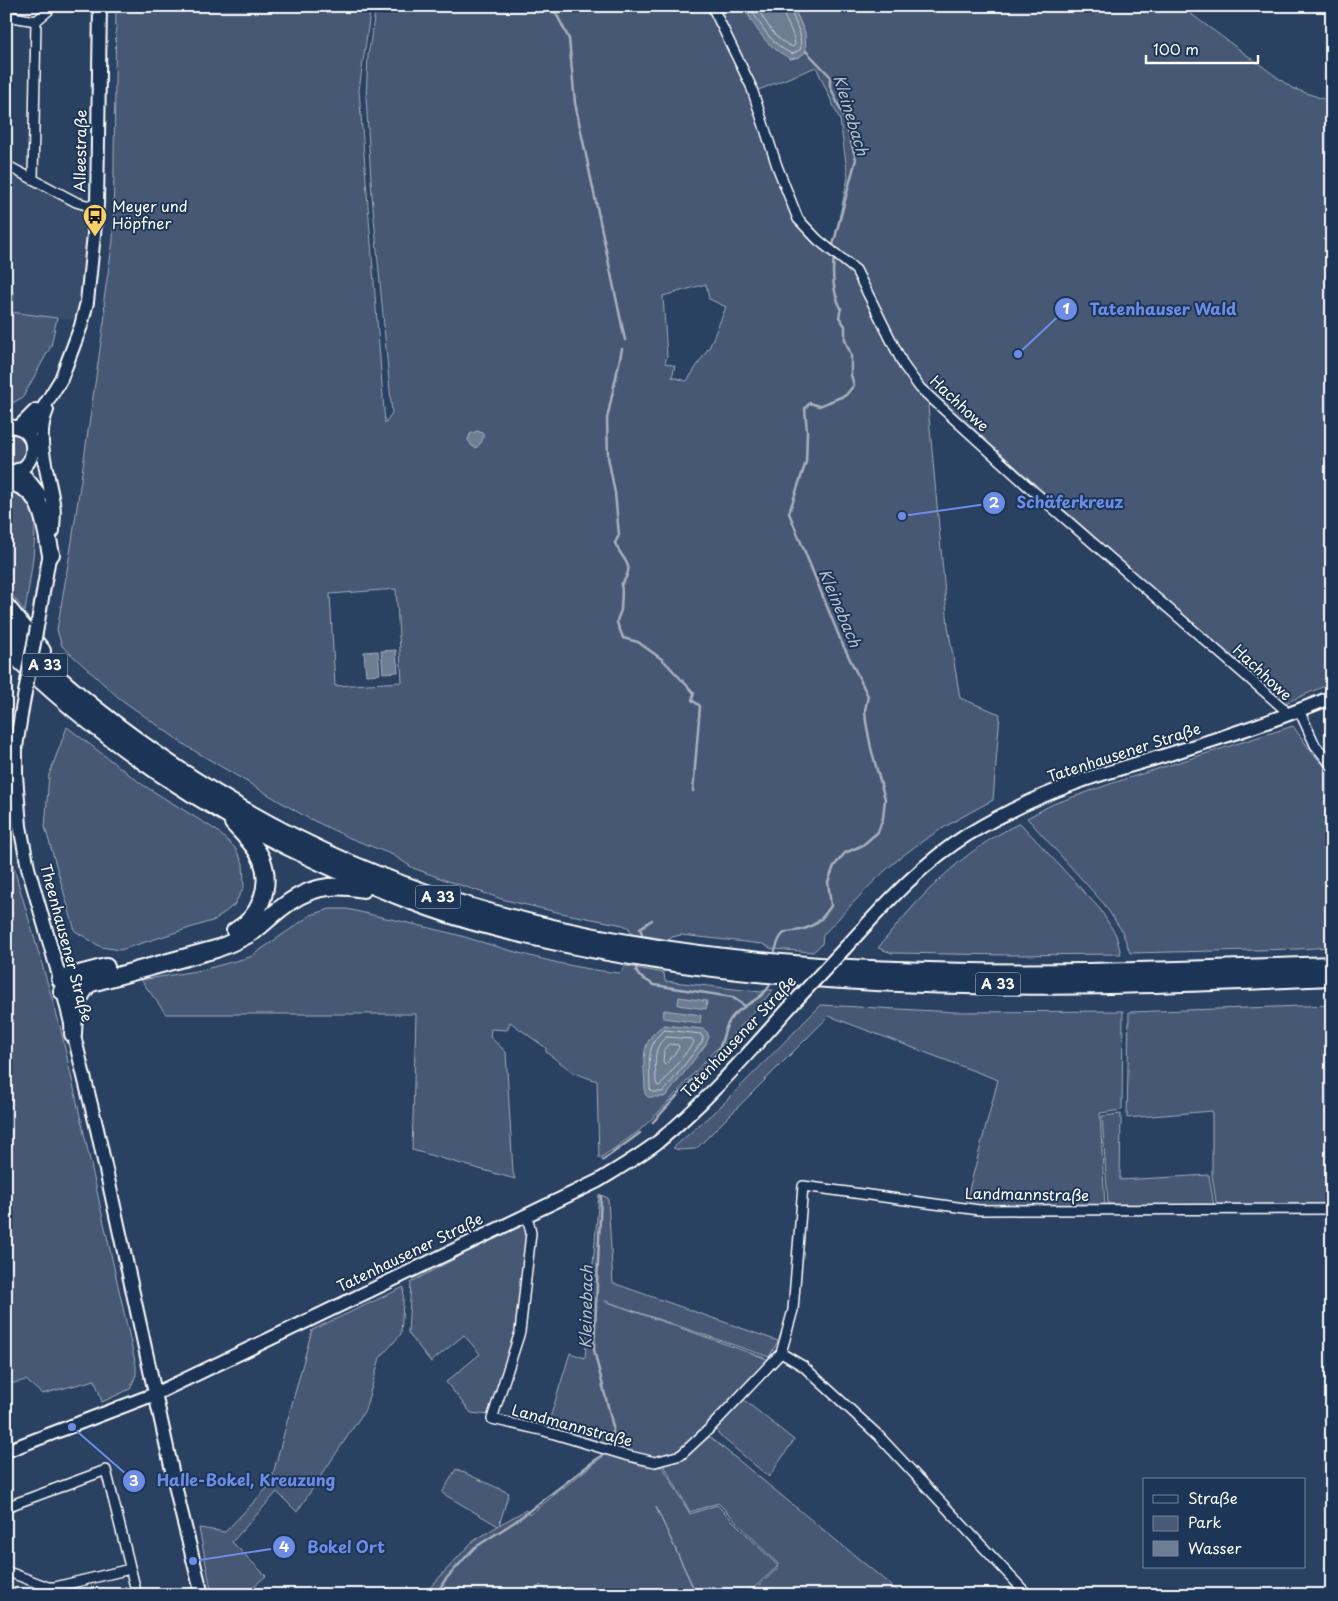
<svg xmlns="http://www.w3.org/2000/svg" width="1338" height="1601" font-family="'Playpen Sans',sans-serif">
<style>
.built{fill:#394e6c}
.green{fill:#465975;stroke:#a2acba;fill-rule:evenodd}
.water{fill:#6d7d92;stroke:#a7b1be}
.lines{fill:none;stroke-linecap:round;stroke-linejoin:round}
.shore{stroke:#c5cbd3;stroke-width:1}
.stream{stroke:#a7b1be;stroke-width:2.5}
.street-casing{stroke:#fff;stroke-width:12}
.secondary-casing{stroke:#fff;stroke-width:16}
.highway-casing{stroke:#fff;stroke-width:20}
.street{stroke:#1d3557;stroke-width:9}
.secondary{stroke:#1d3557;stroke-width:12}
.highway{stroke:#1d3557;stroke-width:16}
.secondary-bridge-casing{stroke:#fff;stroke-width:16;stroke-linecap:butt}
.secondary-bridge{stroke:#1d3557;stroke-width:12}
.labels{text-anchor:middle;stroke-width:4;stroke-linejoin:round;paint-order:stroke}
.shield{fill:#1d3557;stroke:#bbc2cd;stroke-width:1}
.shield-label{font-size:14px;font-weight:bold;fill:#fff}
.street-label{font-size:15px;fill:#fff;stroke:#1d3557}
.poi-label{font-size:15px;fill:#fff;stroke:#1d3557;text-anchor:start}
.water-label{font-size:16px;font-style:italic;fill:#b6bec8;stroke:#1d3557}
.leader{fill:none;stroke:#6c8ce6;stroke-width:2}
.callout-dot{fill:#6c8ce6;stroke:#1d3557;stroke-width:2}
.mark-label{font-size:15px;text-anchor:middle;font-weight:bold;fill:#fff}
.callout-label{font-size:16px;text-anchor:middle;font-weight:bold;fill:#6c8ce6;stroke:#1d3557;stroke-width:4;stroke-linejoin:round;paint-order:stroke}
</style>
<rect width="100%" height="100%" fill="#2a4161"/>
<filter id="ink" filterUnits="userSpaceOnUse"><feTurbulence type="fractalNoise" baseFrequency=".02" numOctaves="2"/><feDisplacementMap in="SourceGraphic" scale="10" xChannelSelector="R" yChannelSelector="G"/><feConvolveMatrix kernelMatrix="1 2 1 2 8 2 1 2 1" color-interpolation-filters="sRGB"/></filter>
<g filter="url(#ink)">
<path class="built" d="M6 170 89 214 90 218 81 300 73 320 11 312 14 295 6 273Z"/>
<path class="green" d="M116 6H371L359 90 385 423 392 413 372 196 366 97 368 56 376 6H708L714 19 723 17 718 6H743L751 19 805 33 793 6H1180L1285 83 1292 88 1332 102V683L1283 704 937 397 928 406 948 626 960 698 1000 714 993 800C963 816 932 833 905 854 875 877 849 908 823 935L822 944 813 952 772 949 763 944 681 935 672 937 669 940 631 933 629 928 623 925 561 913 505 900 448 881 413 868 393 855 350 838 306 817 188 747 119 698 62 646 57 630 72 541 105 315 104 299 113 240ZM816 67 840 120 848 177 833 247 817 235 801 217 780 165 756 91ZM706 284 709 299 726 307 710 346 687 381 672 377 675 366 665 363 667 356 663 296ZM396 589 402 682 335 686 330 594Z
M6 273 14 295 11 312 57 318 51 346 23 397 6 407Z
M6 434C33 430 32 468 6 464Z
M6 490C14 491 25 497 30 503 42 523 28 588 25 612L6 587Z
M1293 726 1313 754 1332 774V947L1298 949 1130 953 1122 931 1104 904 1027 818 1053 804 1113 783Z
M67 727 143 785 216 830 235 848 243 863 244 887 234 905 215 920 120 950 101 947 75 931 45 827 49 775Z
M1020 823 1100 909 1116 935 1121 954 1009 955 892 953 878 948C918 898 961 851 1020 823Z
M6 841 60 1026 136 1366V1375L130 1389 102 1402 95 1380 42 1394 26 1380 6 1385Z
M330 909H347C384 918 421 925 458 935 511 951 565 968 620 973L625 966 664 973 665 981 761 992 765 990H773L726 1043 714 1051 661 1110 639 1131 599 1159 597 1081 574 1073 546 1052V1048L510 1022 507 1030 491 1029 490 1037 506 1052 513 1172 515 1179 412 1150 416 1014H166L141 980 202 970 250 957 311 915Z
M821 1005 955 1012 1123 1011 1122 1110 1100 1113 1105 1208 979 1206 965 1205 998 1080 829 1016 696 1149 679 1150 673 1148 722 1105Z
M1332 1005V1205L1217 1207 1212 1175V1111L1127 1118 1129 1012Z
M1121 1114 1120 1180 1209 1175 1214 1206 1108 1204 1102 1116Z
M599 1194 608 1198 613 1283 778 1341 769 1357 605 1301 770 1360 681 1451 656 1460 547 1428 570 1353 585 1358Z
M522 1223 528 1229 517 1331 489 1415 471 1413 446 1382 480 1354 464 1335 431 1362 408 1333 411 1282Z
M404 1287 401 1334 380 1358 365 1410 297 1512 277 1492 232 1542 266 1576 243 1595H212L199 1528 225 1532 270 1485 312 1330Z
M744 1400 794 1440 769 1477 718 1434 717 1425Z
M704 1437H710L903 1595H749L780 1566 718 1503 690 1512 664 1465 679 1459Z
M606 1454 643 1466 663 1467 690 1514 717 1505 778 1566 746 1595H697L656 1507 694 1590 682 1595H553L540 1585 536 1595H423L472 1542 498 1526 442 1493 456 1469 509 1493 499 1525 526 1510 529 1515Z"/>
<path class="water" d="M743 6H793L805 33 806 52 799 57 791 59C764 45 758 31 743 6Z
M477 431 483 433C484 439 481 444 476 448L472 446 468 440 470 434Z
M396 650 398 672 383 673 381 651Z
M378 651 380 674 366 675 364 652Z
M679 997 707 1001 706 1009 678 1005Z
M664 1010 701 1015 700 1023 663 1018Z
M664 1025 703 1029 707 1032 709 1037 706 1044 668 1094 664 1097H648L645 1094C645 1065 637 1042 664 1025Z"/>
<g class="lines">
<path class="shore" d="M749 6C761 25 770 44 792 54L801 49 800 34 789 6
M756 6C766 22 774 40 793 47L795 45C794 30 783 20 782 6
M665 1030 701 1034 703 1038 702 1042 665 1090 662 1092H652L650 1089C650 1068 644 1043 665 1030Z
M667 1037 692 1039 694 1042 661 1085 658 1086 656 1083C656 1068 651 1045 667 1037Z
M669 1044 678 1045 679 1048 665 1065 663 1063 664 1050Z"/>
<path class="stream" d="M543 6 556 13 569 39 575 103 625 340
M806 51 830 76V86L844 118 856 159 833 245
M622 349 607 419 608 457 615 493 619 535 615 543C623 562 637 564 621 585 623 590 621 604 621 610 620 614 617 618 617 622 618 628 622 633 623 638L638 642 663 660 694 693 692 700 700 706 693 791
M641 940 642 934 640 928 652 920
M775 951C783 923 788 936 807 928 819 923 824 916 831 906L828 882 834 866 845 853 863 845 878 832 883 818 885 799 871 748 866 722 865 710 868 696 841 641 789 513 806 462 807 432 805 408 810 403 819 406 846 395 854 385 851 375V355L845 340V326L839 317 841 308C832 292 832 274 834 256
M638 962 636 971 639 976 654 985 732 997 745 1006
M653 1122 717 1053C724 1041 723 1028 732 1017 743 1004 762 1000 770 985
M603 1160 640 1133
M601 1196 594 1350 613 1427V1446
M436 1595 445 1580 474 1548 516 1521 602 1455"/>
<defs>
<path id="street" d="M712 6 751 86 777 166 798 219 818 240 856 270 904 366 920 388 1032 490 1283 708 1286 716
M6 16 36 21
M6 165 76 202 86 205H97
M33 179 36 21 48 11V6
M1299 710 1315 745 1332 766
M527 1215 531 1233 520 1332 492 1419 541 1430 625 1455 655 1462 681 1455 709 1429 781 1353 803 1366 878 1435 1028 1595
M781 1353 793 1310 803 1186 979 1210 1332 1209
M6 1507 106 1470 137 1595
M6 1571 48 1587H55L130 1569"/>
<path id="secondary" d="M47 410C34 439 49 474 53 503 55 512 53 522 53 531
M6 427C41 421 41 476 6 471
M18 428 36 410
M29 436 31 428 61 379 81 326 87 302 97 205 100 6
M17 470 26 477 41 496
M37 627 51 546
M22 709 16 747V775L20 826 28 868 60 979 97 1129 180 1507 202 1595
M845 948C882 908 919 865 967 835 1000 815 1037 797 1073 784 1102 773 1133 765 1163 756 1220 738 1277 720 1332 697
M6 1451 155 1394 598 1181C619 1168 640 1156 659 1141 711 1098 755 1045 800 996"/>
<path id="highway" d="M6 481C45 487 44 524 51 554
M6 606 42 651
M6 630C132 753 289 852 458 903 738 989 1042 975 1332 965
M6 647C98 739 203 808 320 862 376 888 433 912 493 927 766 998 1052 990 1332 977
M233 823C243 834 256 846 262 860 272 886 260 918 235 931
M60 979 106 967
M62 991 216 949C229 944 242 939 254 931 263 924 271 916 280 909 307 887 330 883 363 889
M73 1034C74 1008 74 1003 90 982"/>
</defs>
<use href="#street" class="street-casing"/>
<use href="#secondary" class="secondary-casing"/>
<use href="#highway" class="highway-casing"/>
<use href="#street" class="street"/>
<use href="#secondary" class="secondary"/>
<use href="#highway" class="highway"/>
<defs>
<path id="secondary-bridge" d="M22 709 37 627
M800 996 845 948"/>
</defs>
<use href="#secondary-bridge" class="secondary-bridge-casing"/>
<use href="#secondary-bridge" class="secondary-bridge"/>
</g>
</g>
<defs>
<symbol id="bus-pin" viewBox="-11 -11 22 30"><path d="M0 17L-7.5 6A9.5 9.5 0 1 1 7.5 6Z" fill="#ffd166" stroke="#1d3557"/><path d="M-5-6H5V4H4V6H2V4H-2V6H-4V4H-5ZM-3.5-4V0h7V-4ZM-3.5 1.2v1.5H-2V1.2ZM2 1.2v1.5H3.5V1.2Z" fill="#111"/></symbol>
</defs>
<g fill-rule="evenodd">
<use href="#bus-pin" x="81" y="202" width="28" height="38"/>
</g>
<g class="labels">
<g class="shield">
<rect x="22.5" y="653.5" width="45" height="23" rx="4"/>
<rect x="415.5" y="885.5" width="45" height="23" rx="4"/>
<rect x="975.5" y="972.5" width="45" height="23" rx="4"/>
</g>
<g class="shield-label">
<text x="45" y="670">A 33</text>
<text x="438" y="902">A 33</text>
<text x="998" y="989">A 33</text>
</g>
<g class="street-label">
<text transform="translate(81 151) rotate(-89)" y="5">Alleestraße</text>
<text transform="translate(959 404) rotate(43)" y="5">Hachhowe</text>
<text transform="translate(1262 673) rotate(43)" y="5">Hachhowe</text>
<text transform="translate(1124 753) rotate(-18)" y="5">Tatenhausener Straße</text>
<text transform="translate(66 943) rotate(75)" y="5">Theenhausener Straße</text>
<text transform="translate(739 1037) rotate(-47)" y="5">Tatenhausener Straße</text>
<text transform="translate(1027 1195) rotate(1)" y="5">Landmannstraße</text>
<text transform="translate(410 1253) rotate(-26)" y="5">Tatenhausener Straße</text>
<text transform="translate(572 1426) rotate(15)" y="5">Landmannstraße</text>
</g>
<g class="poi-label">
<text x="112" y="212">Meyer und<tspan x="112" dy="17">Höpfner</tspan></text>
</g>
<g class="water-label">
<text transform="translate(851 115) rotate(73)" y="6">Kleinebach</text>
<text transform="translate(840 608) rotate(67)" y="6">Kleinebach</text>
<text transform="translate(586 1307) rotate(-89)" y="6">Kleinebach</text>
</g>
</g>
<path class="leader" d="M1018 354L1066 309M902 516L994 503M72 1427L134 1481M193 1561L284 1547"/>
<g class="callout-dot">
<circle cx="1018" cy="354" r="5"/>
<circle cx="902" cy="516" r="5"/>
<circle cx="72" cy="1427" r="5"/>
<circle cx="193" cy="1561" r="5"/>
<circle cx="1066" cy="309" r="12"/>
<circle cx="994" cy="503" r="12"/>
<circle cx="134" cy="1481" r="12"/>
<circle cx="284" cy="1547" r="12"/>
</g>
<g class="mark-label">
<text x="1066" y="314">1</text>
<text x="994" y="508">2</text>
<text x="134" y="1486">3</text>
<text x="284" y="1552">4</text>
</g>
<g class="callout-label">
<text x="1163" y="315">Tatenhauser Wald</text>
<text x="1070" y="508">Schäferkreuz</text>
<text x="246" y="1486">Halle-Bokel, Kreuzung</text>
<text x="346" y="1553">Bokel Ort</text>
</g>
<rect width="1338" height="1601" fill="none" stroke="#1d3557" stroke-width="25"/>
<rect x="12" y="12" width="1313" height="1576" fill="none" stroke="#fff" stroke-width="2" filter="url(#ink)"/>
<rect x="1143" y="1478" width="162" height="90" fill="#1d3557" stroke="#77869a"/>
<rect x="1153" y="1495" width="25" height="8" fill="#1d3557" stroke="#77869a"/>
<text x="1188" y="1504" font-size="15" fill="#ffffff">Straße</text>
<rect x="1153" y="1516" width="25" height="15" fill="#465975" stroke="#77869a"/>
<text x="1188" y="1528" font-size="15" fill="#ffffff">Park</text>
<rect x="1153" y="1541" width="25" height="15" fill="#6d7d92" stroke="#77869a"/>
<text x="1188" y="1554" font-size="15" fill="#ffffff">Wasser</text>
<path d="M1146 55v8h112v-8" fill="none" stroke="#ffffff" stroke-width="2.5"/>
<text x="1153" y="55" font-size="15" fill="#ffffff" stroke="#1d3557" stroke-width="4" paint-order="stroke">100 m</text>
</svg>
